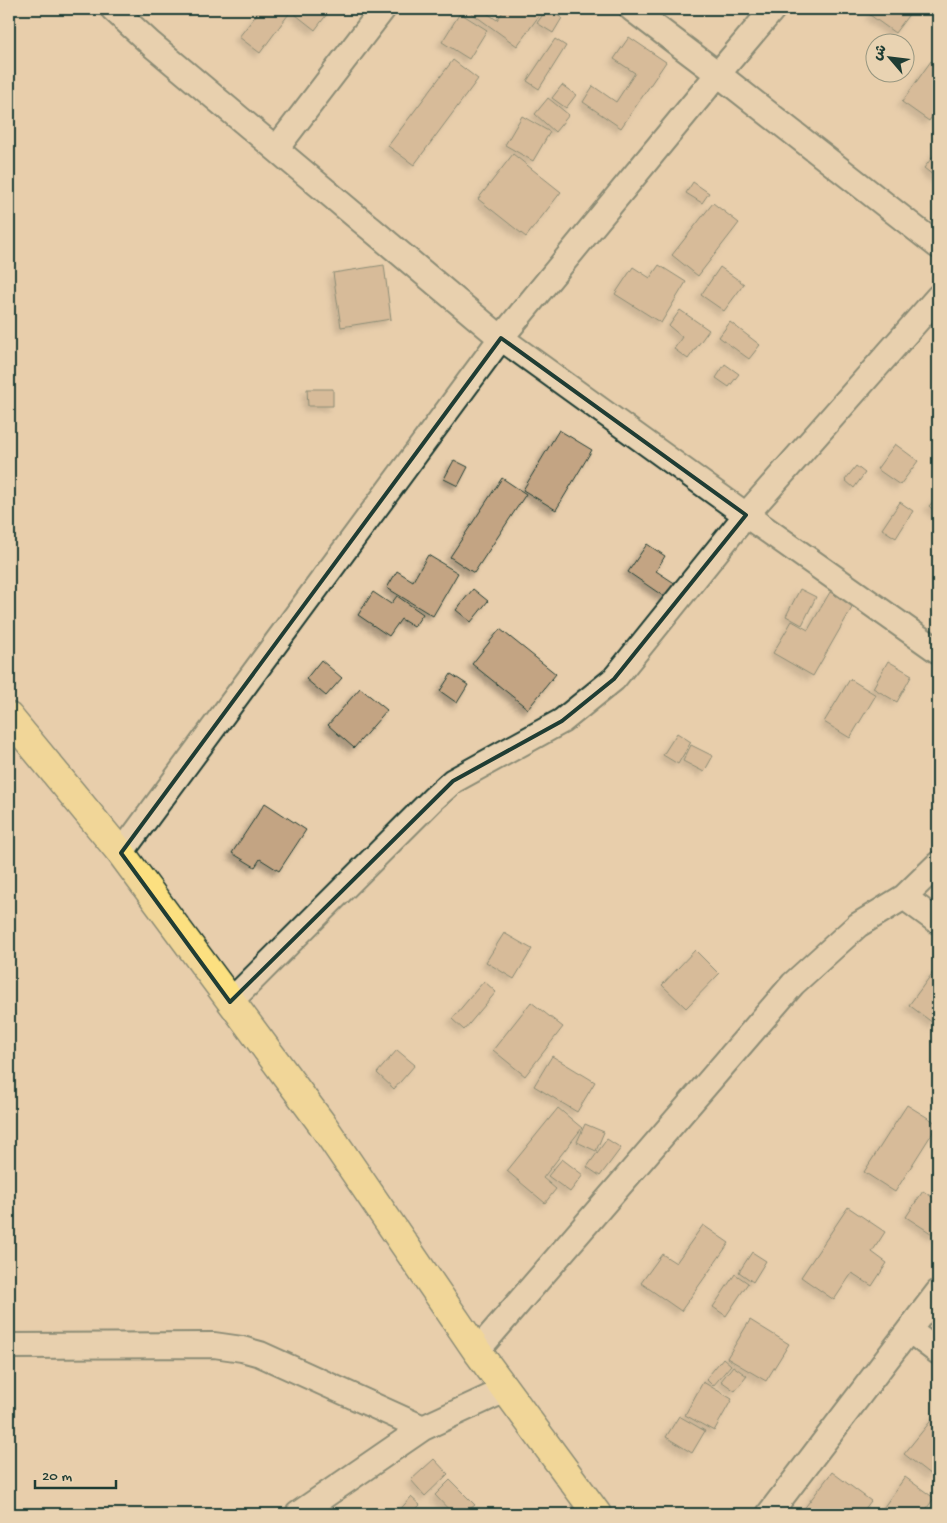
<svg xmlns="http://www.w3.org/2000/svg" width="947" height="1523" font-family="'Gochi Hand','Playpen Sans Arabic',sans-serif">
<style>
.building{fill:#c3a483;stroke:#1f3d34;filter:url(#shadow)}
.lines{fill:none;stroke-linecap:round;stroke-linejoin:round}
.minor-casing{stroke:#1f3d34;stroke-width:28}
.primary-casing{stroke:#1f3d34;stroke-width:31}
.minor{stroke:#e9d3b2;stroke-width:24}
.primary{stroke:#fce080;stroke-width:28}
.marked{fill:none;stroke:#1f3d34;stroke-width:4;stroke-linejoin:round}
</style>
<defs>
<filter id="shadow"><feDropShadow dx="-4.5" dy="4.5" stdDeviation="2.5" flood-color="#0004"/></filter>
</defs>
<rect width="100%" height="100%" fill="#e8ceac"/>
<filter id="ink" filterUnits="userSpaceOnUse"><feTurbulence type="fractalNoise" baseFrequency=".02" numOctaves="2"/><feDisplacementMap in="SourceGraphic" scale="10" xChannelSelector="R" yChannelSelector="G"/><feConvolveMatrix kernelMatrix="1 2 1 2 8 2 1 2 1" color-interpolation-filters="sRGB"/></filter>
<g filter="url(#ink)">
<path class="building" d="M261 9H329L330 10 315 30 291 11 260 53 239 37Z
M466 9H481L497 20 505 9H544L517 46Z
M547 9 562 18 553 33 537 23Z
M875 9H913L895 33 870 15Z
M460 13 487 30 469 59 442 42Z
M629 37 666 62 621 128 583 102 593 86 616 102 635 73 614 59Z
M555 39 566 46 539 89 527 81Z
M453 60 478 79 414 165 388 146Z
M931 61 938 66V108L929 121 902 102Z
M562 85 576 95 566 108 552 98Z
M548 98 569 115 555 132 535 114Z
M522 116 550 132 533 161 505 145Z
M938 150V179L924 168Z
M513 154 561 192 526 237 478 199Z
M693 182 709 193 702 203 686 193Z
M713 203 739 223 698 276 672 255Z
M384 265 391 319 341 327 333 273Z
M659 265 686 282 661 323 615 294 633 267 650 278Z
M720 267 744 284 724 311 701 295Z
M680 310 709 330 688 359 674 349 682 337 669 326Z
M730 322 760 345 749 359 719 337Z
M725 364 739 374 729 387 716 378Z
M307 389H333V406H308Z
M559 430 592 450 556 510 523 490Z
M895 444 918 461 900 485 877 469Z
M454 460 468 467 458 486 444 479Z
M856 466 865 473 854 488 845 480Z
M502 478 526 494 474 573 450 557Z
M938 496V515L929 506Z
M900 502 913 511 896 538 882 529Z
M647 544 665 556 656 571 676 584 666 598 628 572Z
M428 555 458 573 433 616 387 588 397 571 413 581Z
M473 589 488 601 471 622 456 610Z
M800 589 816 597 802 625 786 616Z
M373 592 391 604 397 596 423 614 414 627 401 619 389 636 358 615Z
M830 592 853 606 813 676 773 653 792 621 808 630Z
M500 629 556 674 528 709 472 664Z
M321 660 342 678 326 696 306 679Z
M888 661 912 675 897 702 873 688Z
M451 674 468 685 457 703 440 691Z
M850 679 876 695 850 738 824 722Z
M360 688 387 710 354 748 328 725Z
M677 733 691 742 678 764 663 755Z
M691 745 713 756 704 772 683 761Z
M265 803 306 830 279 871 260 859 255 867 232 853Z
M504 933 532 949 514 979 486 962Z
M695 950 719 974 686 1008 662 985Z
M934 971 938 974V1015L933 1023 909 1005Z
M484 981 496 992 464 1030 452 1019Z
M531 1002 563 1027 525 1076 493 1050Z
M397 1050 415 1065 394 1089 377 1073Z
M552 1056 595 1082 577 1112 534 1086Z
M907 1105 938 1124 895 1192 864 1172Z
M558 1108 582 1128 543 1178 556 1189 545 1203 507 1171Z
M585 1124 604 1132 596 1151 577 1142Z
M607 1139 621 1148 600 1176 587 1167Z
M562 1159 583 1175 570 1192 548 1176Z
M923 1191 938 1201V1235L937 1237 906 1217Z
M848 1207 885 1232 872 1252 887 1263 872 1286 852 1273 834 1300 801 1277Z
M703 1225 729 1243 681 1311 641 1283 662 1254 676 1263Z
M752 1252 766 1261 753 1282 739 1272Z
M735 1274 748 1283 726 1316 713 1307Z
M750 1320 789 1344 766 1381 727 1358Z
M723 1358 731 1365 713 1386 706 1379Z
M733 1366 747 1376 735 1391 721 1381Z
M703 1382 732 1399 714 1431 685 1415Z
M938 1412V1466L931 1475 904 1454Z
M679 1416 705 1431 692 1453 666 1437Z
M434 1459 448 1474 425 1496 411 1480Z
M832 1472 871 1501 861 1514H800Z
M905 1477 934 1498 923 1514H879Z
M450 1480 475 1505 464 1514H453L435 1495Z
M411 1497 420 1505 412 1514H401L398 1512Z"/>
<g class="lines">
<defs>
<path id="minor" d="M113 9 151 44 501 338 746 515 938 651
M632 9 718 74 938 246
M276 149 383 9
M121 853 501 338 718 74 773 9
M904 897 938 922
M230 1002 433 799 453 781 562 721 614 679 746 515 938 297
M909 1330 938 1352
M9 1346 214 1345 242 1349 260 1354 423 1428
M477 1351 793 984 858 925 904 897 938 864
M298 1514 423 1428 505 1390
M769 1514 938 1292"/>
<path id="primary" d="M9 717 121 853 322 1124 477 1351 597 1514"/>
</defs>
<use href="#minor" class="minor-casing"/>
<use href="#primary" class="primary-casing"/>
<use href="#minor" class="minor"/>
<use href="#primary" class="primary"/>
</g>
</g>
<path d="M0 0H947V1523H0ZM501 338 746 515 614 679 562 721 453 781 230 1002 121 853Z" fill="#e8ceac" fill-opacity=".55" fill-rule="evenodd"/>
<path class="marked" d="M501 338 746 515 614 679 562 721 453 781 230 1002 121 853Z"/>
<rect width="947" height="1523" fill="none" stroke="#e9d3b2" stroke-width="30"/>
<rect x="15" y="15" width="917" height="1493" fill="none" stroke="#1f3d34" stroke-width="2" filter="url(#ink)"/>
<g transform="translate(890 58) rotate(298)"><circle r="24" fill="#e9d3b2" stroke="#989780"/>
<path d="M0-4L9 19L0 12L-9 19Z" fill="#1f3d34"/>
<text y="-8" font-size="14" font-weight="bold" text-anchor="middle" fill="#1f3d34">ش</text>
</g>
<path d="M35 1480v8h81v-8" fill="none" stroke="#1f3d34" stroke-width="2.5"/>
<text x="42" y="1480" font-size="15" fill="#1f3d34" stroke="#e9d3b2" stroke-width="4" paint-order="stroke">20 m</text>
</svg>
